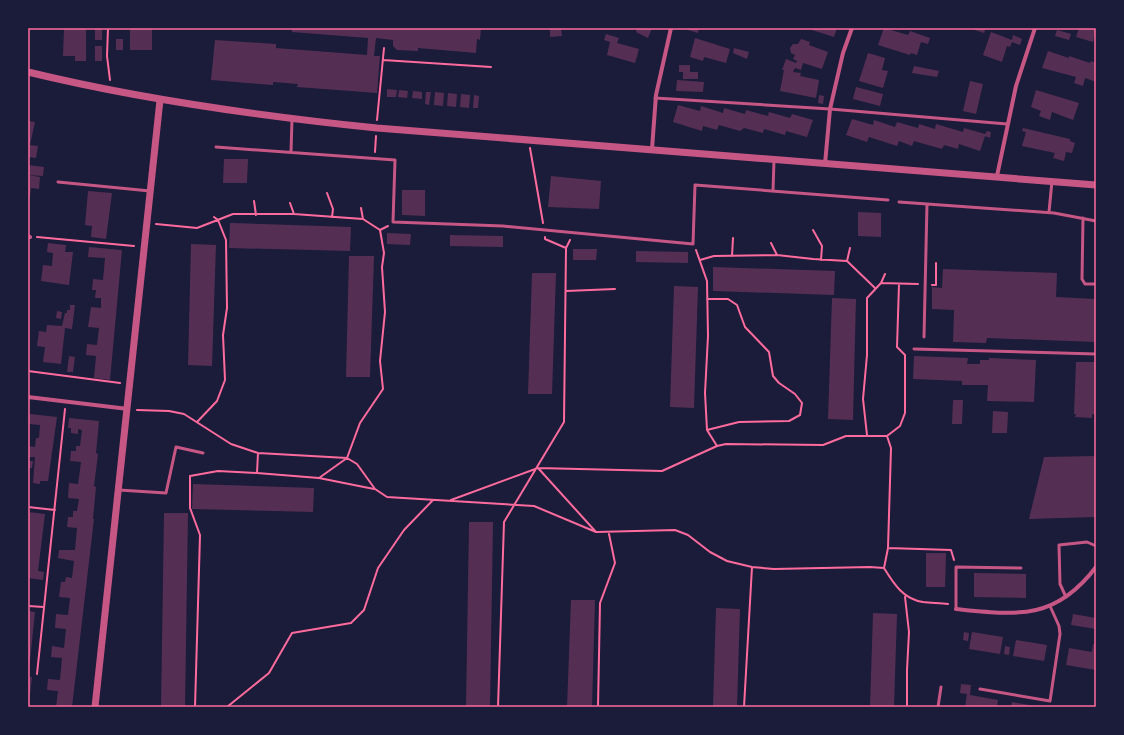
<svg xmlns="http://www.w3.org/2000/svg" width="1124" height="735" font-family="Cabin,sans-serif">
<style>
.building{fill:#542f53}
.lines{fill:none;stroke-linecap:round;stroke-linejoin:round}
.path{stroke:#ff6b9d;stroke-width:2}
.service{stroke:#c65784;stroke-width:3}
.minor{stroke:#c65784;stroke-width:4}
.tertiary{stroke:#c65784;stroke-width:7}
.neatline{fill:none;stroke:#ff6b9d;stroke-width:1.5}
</style>
<rect width="100%" height="100%" fill="#1b1b3a"/>
<path class="building" d="M64 28H86V61H75V56H63Z
M95 28H102V40H95Z
M130 28H152V50H130Z
M292 28H481L480 40 477 39 476 53 418 48V51L397 50 393 46V40L376 38 374 56H380L377 93 297 87 298 84 273 82V85L211 80 215 40 276 44V48L367 55 368 38 292 32Z
M550 28H561L562 36 550 37Z
M637 28H652L648 38 636 32Z
M689 28H699L698 33 688 30Z
M813 28H837L834 37 812 30Z
M884 28 908 35 910 31 930 38 928 44 921 42 917 55 911 53 910 55 878 45Z
M969 28H986L984 33Z
M1079 28H1096L1093 42 1076 37Z
M1057 30 1071 34 1069 40 1055 36Z
M991 32 1012 40 1013 35 1022 39 1020 45 1012 42 1010 47 1007 46 1002 62 983 55Z
M606 34 619 38 617 43 639 49 635 63 607 55 610 42 604 40Z
M695 38 730 49 726 63 704 57 703 61 690 57Z
M116 39H123V50H116Z
M801 39 810 42 809 45 828 52 822 69 803 63 801 70 795 68 793 72 801 73 800 76 819 80 816 98 780 91 784 70H782L786 59 796 63 797 61 793 59 795 55 791 53 790 48 793 44H798Z
M95 46H102V61H95Z
M734 48 749 52 747 59 733 53Z
M1048 51 1069 58V56L1090 63 1091 61 1096 63V82L1085 78 1083 86 1074 83 1076 77 1042 68Z
M868 53 885 58 882 70 888 71 883 88 859 81Z
M679 65H690V72H698V79H683V72H679Z
M914 66 939 71 937 77 912 73Z
M677 80 704 82 703 92 676 91Z
M970 81 983 84 976 114 963 111Z
M856 87 883 94 880 106 853 99Z
M387 89 397 90 396 97H387Z
M399 90 408 91 407 98 398 97Z
M1036 90 1079 103 1073 120 1052 112 1050 120 1039 116 1041 111 1031 107Z
M413 91 422 92V99L412 98Z
M426 92H431L429 105 425 104Z
M435 92 444 93 443 106 434 105Z
M448 93 457 94 456 107 447 106Z
M461 94 470 95 469 108 460 107Z
M474 95 479 96 478 108H473Z
M819 95 824 96 823 104 818 103Z
M678 105 700 111 701 106 723 113 724 108 745 114 746 110 768 116 769 112 790 118 792 114 813 120 807 137 786 131 785 135 764 129 763 133 744 128 740 131 719 125 717 130 703 126 702 131 673 122Z
M852 119 873 125 874 120 895 127 897 122 918 128 919 124 935 129 936 124 963 132 964 128 985 134 987 131 991 132 990 138 985 136 980 151 959 144 958 149 944 145 942 149 914 141 912 146 899 141 897 146 869 137 867 142 846 135Z
M28 121 35 122 30 145 38 146 36 158 28 157Z
M1023 128 1070 139V141L1075 143 1072 153 1066 152 1064 161 1053 158 1055 153 1022 146 1026 132 1022 131Z
M224 159H248L247 183H223Z
M28 165 44 167 43 176 28 175Z
M28 175 40 177 39 189 31 188 29 204Z
M551 176 601 181 599 209 548 207Z
M402 190H425V216L402 215Z
M88 191 112 193 106 239 91 237 92 226 85 225Z
M858 212 881 213V237L858 236Z
M230 223 351 227 350 251 229 248Z
M387 233 411 234 410 245 387 244Z
M450 235 503 236V247L450 246Z
M48 243 66 245 65 252H73L69 285 41 281 43 265 52 266 53 253 47 252Z
M191 244 216 245 212 366 188 365Z
M89 247 122 250 110 380 94 378 96 356 86 355 87 344 97 345 99 328 88 327 91 307 101 308V298H95L96 290H92L93 279 103 280 105 258 88 257Z
M573 249H597L596 260H573Z
M636 251 688 252V263L636 262Z
M349 256H374L370 377H346Z
M713 267 835 271 834 295 713 291Z
M943 269 1057 273 1056 297 1096 299V342L987 338 986 343 953 342 954 310 932 309V287L942 288Z
M532 273H556L552 394H528Z
M674 286 698 287 694 408 670 407Z
M832 298 856 299 853 420 828 419Z
M70 305H75L72 329 65 328 61 364 43 362 45 347 37 346 39 331 46 332 47 325 62 326 65 313H67V310H70Z
M57 311 62 312 61 319 56 318Z
M69 356 75 357 73 372H67Z
M914 356 968 358 967 364H980V360H989V358L1036 360 1034 402 987 401 988 385H962V381L913 379Z
M1076 362H1096V415L1092 414V418L1075 417 1076 414H1074Z
M953 400H963L962 424H952Z
M993 411 1008 412 1007 433H992Z
M30 414 57 417 48 481H40V484L33 483 35 457H28V446L35 447 36 438H39L40 425 29 424Z
M69 418 99 421 96 453 98 454 94 486 96 487 93 519H94L72 707H56L58 691 47 690 48 679 60 680 62 658 51 657 52 646 64 648 66 629 55 628 56 614 68 615 70 598 59 597 61 582H65L66 577 72 578 74 561 58 558 59 550H75L77 528 67 527 68 517H73V511H77L79 499 68 498 69 483 78 484 81 462 70 461 71 451H76V446H80L82 430 78 429V434L71 433V428H68Z
M1096 456V517L1029 519 1044 457Z
M28 461H33L32 468H28Z
M193 484 314 488 313 512 192 509Z
M28 512 45 514 38 571 44 572 43 580 28 578Z
M164 513H188L185 707H161Z
M469 522H493L490 707H466Z
M926 553H946L945 587H926Z
M974 573 1026 574V598L974 597Z
M571 600H595L592 707H567Z
M716 608 740 609 737 707H713Z
M28 611 35 612 29 670H28Z
M873 613 897 614 894 707H870Z
M1073 614 1096 618V629L1071 625Z
M964 632 969 633 968 641 963 640Z
M972 632 1003 637 1000 654 969 649Z
M1016 640 1047 645 1044 661 1013 656Z
M1093 644 1096 645V670L1066 665 1069 648 1092 652Z
M1005 646 1010 647 1009 655 1004 654Z
M28 677H32L29 704H28Z
M961 684 971 685 970 695 998 700 997 707H965L967 694 960 693Z
M1012 702 1035 706V707H1011Z"/>
<g class="lines">
<path class="path" d="M108 28 107 56 110 80
M383 60 491 67
M377 120 384 48
M530 148 543 223
M375 152 376 136
M327 193 333 209 332 217
M254 201 256 215
M290 203 294 214
M361 208 363 219
M156 224 197 228 233 214H294L363 219 380 230 384 253 382 267 385 312 380 361 383 389 360 423 347 458 319 478
M380 230 388 226
M813 230 822 246 821 260
M37 237 134 246
M771 243 777 255
M566 248 570 240
M696 250 707 281 708 336 705 393 707 430 717 446
M732 256 733 238
M700 260 714 256 777 255 813 259 847 261 875 288
M847 261 850 248
M881 283 918 284
M932 285H936V263
M566 291 615 289
M707 299H728L737 305 745 327 769 352 773 376 779 383 795 394 802 403 800 415 789 421 739 422 707 430
M28 371 120 383
M137 410 169 411 184 414 231 444 258 453 347 458 357 464 375 489 387 497 534 506 596 532 675 530 688 535 710 552 727 561 752 567 774 569 870 567 884 568C894 584 903 599 923 602 931 603 940 603 948 604
M197 422 217 401 225 380 223 335 227 308 226 240 218 220 214 217
M867 435 863 399 867 355V298L881 283 885 274
M538 468 596 532
M257 473 258 453
M451 500 538 468 662 471 717 446 726 444 823 445 846 436H887L900 426 905 413V355L897 347 899 284
M28 507 55 510
M888 548 951 550 954 560
M884 568 888 548 891 448 887 436
M905 597 909 632 907 670V707
M28 606 44 607
M37 674 65 409
M195 707 200 535 190 508V476L218 471 257 473 319 478 374 489
M227 707 269 673 292 633 351 623 364 610 378 568 404 530 433 500
M498 707 504 522 564 422 566 248 545 239V237
M598 707 600 603 615 563 609 534
M744 707 752 567"/>
<path class="service" d="M655 98 830 109 1007 124
M216 147 395 160 393 222 503 226 693 244 695 185 888 200
M291 152 292 119
M58 182 150 191
M773 191 774 160
M899 202 1054 213 1096 221
M1049 212 1052 181
M1083 218 1082 279 1085 284H1096
M924 337 927 204
M914 349 1096 354
M119 490 166 493 176 447 203 453
M1066 597 1060 584 1059 545 1087 542 1096 546
M956 609V567L1021 568
M980 689 1050 701 1060 634 1059 626 1050 606
M938 707 941 687"/>
<path class="minor" d="M652 149 656 95 671 28
M825 164 830 109 843 53 852 28
M997 176 1016 86 1035 28
M28 236 30 237
M28 397 128 409
M956 609C1017 615 1055 621 1096 567"/>
<path class="tertiary" d="M28 72C143 100 259 116 377 128L1096 185
M95 707 160 100"/>
</g>
<rect width="1124" height="735" fill="none" stroke="#1b1b3a" stroke-width="58"/>
<rect x="29" y="29" width="1066" height="677" class="neatline"/>
</svg>
